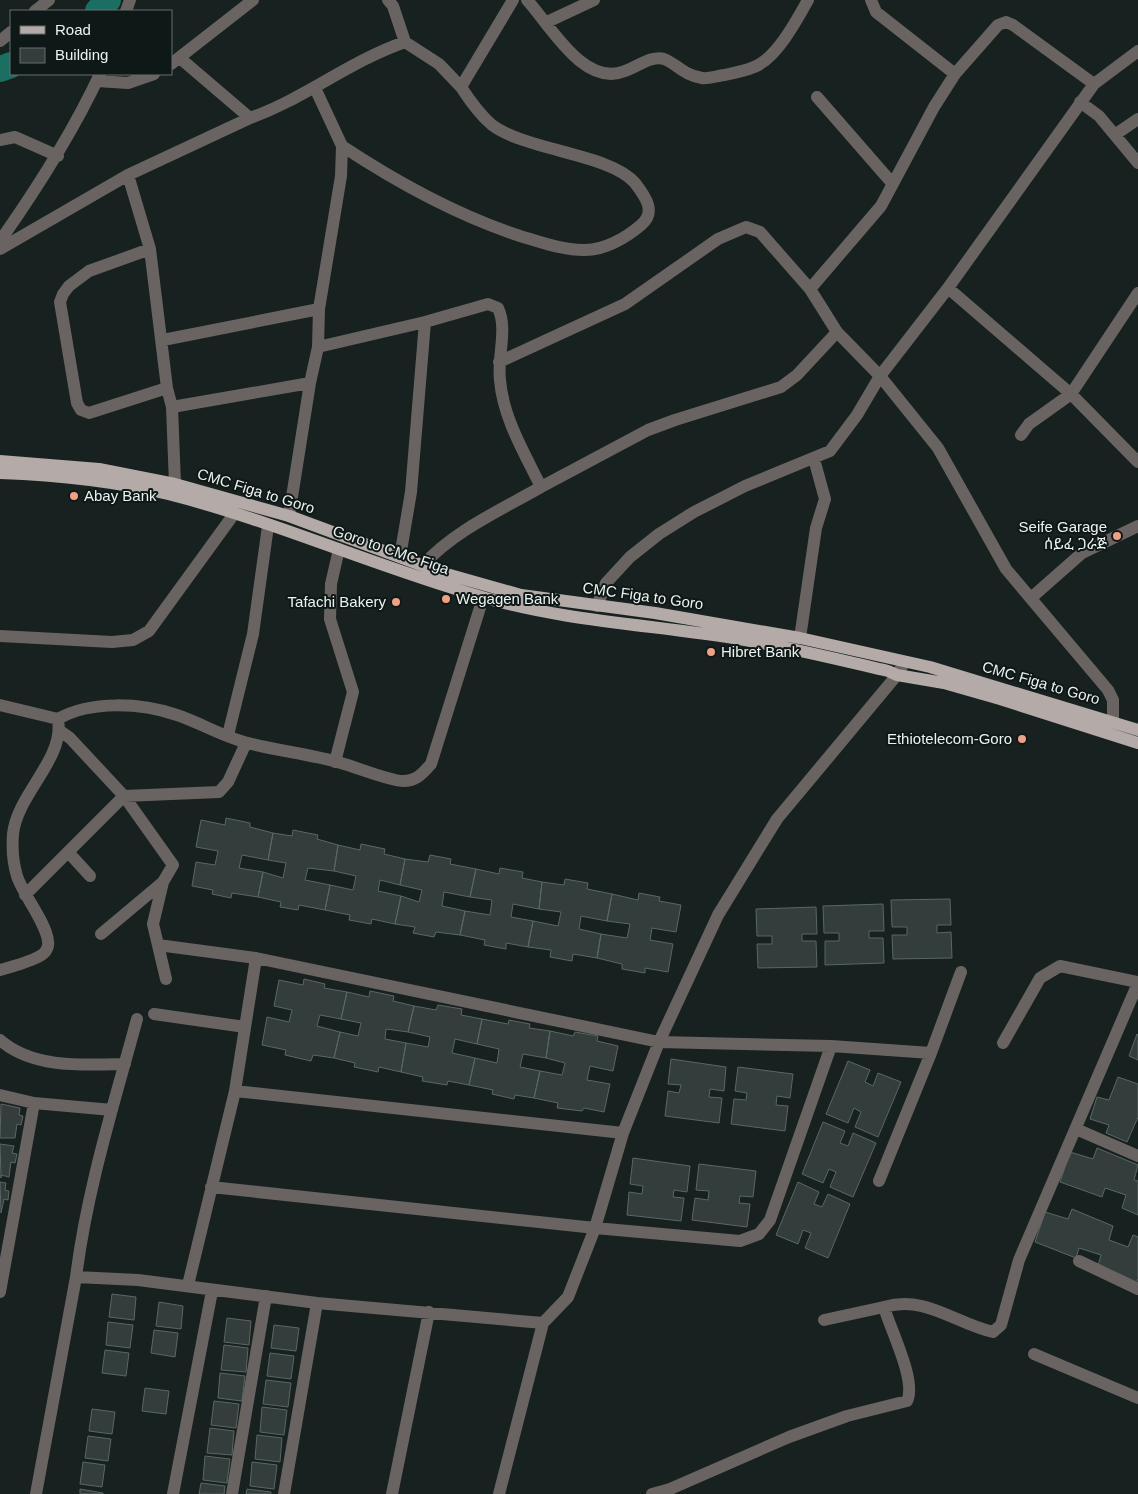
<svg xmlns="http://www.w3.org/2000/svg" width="1138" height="1494" font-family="Arial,'Noto Sans Ethiopic',sans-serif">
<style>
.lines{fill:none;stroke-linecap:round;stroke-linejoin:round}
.river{stroke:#1a6f62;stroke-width:26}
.building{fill:#333d3b;stroke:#5b6764}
.street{stroke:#696462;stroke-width:12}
.primary{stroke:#b4aaa7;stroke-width:12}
.poi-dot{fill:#f39f85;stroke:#0e1816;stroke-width:2}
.labels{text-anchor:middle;stroke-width:4;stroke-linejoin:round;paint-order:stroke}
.street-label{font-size:15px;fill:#ebf2f1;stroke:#0e1816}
.poi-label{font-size:15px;fill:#ebf2f1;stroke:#0e1816;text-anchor:start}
</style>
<rect width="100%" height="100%" fill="#17211f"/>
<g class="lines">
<path class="river" d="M98 11 108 0
M0 69 11 65"/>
</g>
<path class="building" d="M226 818 250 823V827L273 833 268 860 242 855 239 868 263 872 258 897 232 893 231 898 212 894 213 890 192 886 196 862 215 865 218 851 196 847 201 820 225 825Z
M293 830 318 835 317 839 338 845 334 871 308 868 305 880 330 885 325 910 299 905 298 910 280 907 281 902 258 897 263 872 283 878 286 863 268 860 273 833 292 836Z
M361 844 385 849 384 854 405 859 400 885 380 880 378 891 401 896 395 924 372 919 371 924 349 920 350 915 325 910 330 885 353 890 356 876 334 871 338 845 360 850Z
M430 855 451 859 450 864 476 869 470 897 444 892 442 906 465 911 460 935 436 932 434 937 413 933 415 927 395 924 401 896 419 902 422 890 400 885 405 859 428 862Z
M500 868 523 872 522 878 542 882 539 909 513 904 511 917 533 921 528 947 506 943V949L484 945 485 940 460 935 465 911 490 915 492 900 470 897 476 869 499 874Z
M565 879 588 883 587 889 612 894 607 921 581 916 579 929 601 934 597 958 573 954 572 961 550 957 551 950 528 947 533 921 558 926 561 912 539 909 542 882 564 885Z
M639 893 660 897 659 901 681 905 676 932 652 928 650 940 673 944 668 972 645 968V973L622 969V964L597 958 601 934 627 938 630 924 607 921 612 894 638 900Z
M950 899 951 925H937V933L951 932 952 958 893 959 892 935H907V927H892L891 900Z
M883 904 884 931H869V938H883L884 963 825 965V941H839V933H824L823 906Z
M816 907 817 934H802V941H816L817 967 758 968 757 944H772V936H757L756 909Z
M304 979 325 984 324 988 347 992 341 1019 320 1015 317 1026 340 1032 334 1058 313 1055 311 1061 285 1055 286 1050 262 1045 267 1017 289 1022 292 1010 274 1006 279 980 303 985Z
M370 991 394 996 393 1001 414 1006 408 1032 386 1029 385 1039 406 1043 401 1072 379 1067 378 1072 354 1067 355 1063 334 1058 340 1032 358 1036 361 1023 341 1019 347 992 369 997Z
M438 1005 462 1009 461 1015 482 1019 477 1044 455 1039 452 1053 475 1058 469 1085 448 1081 447 1085 422 1081 423 1077 401 1072 406 1043 428 1047 430 1037 408 1032 414 1006 436 1010Z
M482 1019 508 1024 509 1020 530 1024 529 1028 550 1031 546 1058 523 1054 520 1067 540 1071 534 1098 515 1095 514 1099 492 1094 493 1090 469 1085 475 1058 497 1063 499 1049 477 1044Z
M550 1031 573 1036 575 1032 598 1036 597 1041 618 1046 613 1071 590 1066 587 1080 610 1084 604 1112 584 1108 582 1111 557 1108 558 1103 534 1098 540 1071 562 1075 565 1063 546 1058Z
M1137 1034 1138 1035V1060L1129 1056Z
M671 1059 726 1067 724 1091 710 1089 709 1097 722 1098 719 1123 665 1116 668 1091 679 1093 681 1085 668 1084Z
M848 1061 870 1070 865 1082 873 1086 878 1073 901 1082 878 1137 855 1127 861 1112 854 1108 848 1123 826 1114Z
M738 1067 793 1074 790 1098 777 1096 776 1105 788 1106 785 1131 731 1124 734 1099 746 1100 747 1093 735 1091Z
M1118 1077 1138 1084V1117L1127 1142 1106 1133 1109 1125 1090 1119 1097 1097 1109 1100Z
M1 1104 20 1108 19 1115 23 1116 21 1125 17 1124 15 1138H0Z
M823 1122 845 1131 840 1143 848 1146 853 1133 876 1143 853 1197 830 1187 836 1172 829 1169 823 1183 802 1174Z
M0 1144 14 1146 12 1153 17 1154 15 1163 11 1162 9 1177 1 1175V1178Z
M1097 1148 1138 1165 1134 1180 1138 1181V1215L1122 1208 1126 1195 1105 1188 1102 1197 1060 1182 1070 1152 1093 1159Z
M633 1158 690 1166 687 1192 674 1190 673 1197 684 1198 681 1221 627 1215 629 1192 642 1194 643 1186 630 1184Z
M699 1164 756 1171 753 1197 740 1196 739 1203 750 1204 747 1227 692 1220 695 1198 708 1200 709 1191 696 1190Z
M0 1182 6 1183 5 1190 9 1191 8 1200 4 1199 1 1213Z
M798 1182 819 1192 814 1204 822 1207 828 1194 850 1204 828 1258 805 1248 811 1233 803 1230 798 1244 776 1235Z
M1072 1209 1113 1226 1109 1240 1128 1247 1133 1235 1138 1237V1278L1136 1284 1097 1269 1101 1255 1079 1248 1076 1258 1035 1242 1045 1212 1068 1219Z
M112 1294 136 1297 134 1320 109 1317Z
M159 1302 183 1306 181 1329 156 1326Z
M227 1318 251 1321 249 1345 224 1342Z
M108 1322 133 1325 130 1348 106 1345Z
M274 1325 299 1328 296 1351 271 1348Z
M154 1330 178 1333 175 1357 151 1353Z
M224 1345 248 1348 246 1372 221 1370Z
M105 1350 129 1353 126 1376 102 1373Z
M270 1353 294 1356 291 1379 267 1376Z
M220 1373 245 1376 242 1401 218 1398Z
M266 1380 291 1383 288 1407 263 1404Z
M145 1388 169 1391 166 1414 142 1411Z
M214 1401 239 1404 236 1428 211 1425Z
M262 1407 287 1410 284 1435 260 1432Z
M92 1409 115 1412 112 1434 89 1431Z
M210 1428 234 1431 232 1455 207 1453Z
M257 1435 282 1438 280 1462 255 1459Z
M88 1436 111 1439 108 1461 85 1458Z
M205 1456 230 1459 227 1483 203 1480Z
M83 1462 105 1465 102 1487 80 1484Z
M252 1462 277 1465 274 1489 250 1486Z
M201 1483 225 1486 224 1494H199Z
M80 1489 103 1493V1494H80Z
M247 1489 271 1492V1494H246Z"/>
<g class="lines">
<path class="street" d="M388 0 393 6 405 42 439 64 461 87 513 0
M527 0C550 25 584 88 625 71 637 67 652 55 664 59 677 64 683 75 702 78 708 79 717 76 724 75 734 73 745 71 754 67 776 59 797 20 808 0
M871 0 876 12 955 74
M35 11 49 0
M126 11 130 0
M547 22 594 0
M0 41 11 32
M181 59 250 118
M171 64 253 0
M97 81 128 83 154 74
M817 97 892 183
M1080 102 1099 116 1138 163
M1116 134 1138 119
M0 140 15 137 58 156
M342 146C398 183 456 215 520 236 540 242 562 250 583 250 603 251 626 238 641 225 657 212 645 196 635 183 611 154 527 151 492 125 479 114 470 101 461 87
M0 241C38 187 72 134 100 74
M0 249 128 175
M150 249 89 271 69 286 63 294 60 302 77 403 81 410 89 413 167 388
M948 288 1071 394 1138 462
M810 289 881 206 934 107 955 74 998 25 1006 22 1013 25 1094 84
M425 322 488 304 498 308C508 329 497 357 500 380 503 418 525 454 541 487L648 430 675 420 781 387 797 375 837 332
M163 340 319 309
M318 347 425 322 411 492 400 557
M499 362 625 304 718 239 746 227 760 232 810 289 837 332 880 376 948 288 1094 84 1138 51
M310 383 318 347 319 309 341 176 342 146 315 88
M172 407 310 383 289 516
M1021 435 1029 424 1071 394 1138 293
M175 484 172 407 167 388 150 249 128 175 250 118C304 99 350 61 405 42
M423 565C455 530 501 510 541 487
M1031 598 1082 553 1138 526
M597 606 606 583 630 557 659 534 694 512 745 486 830 451 857 415 880 376 938 448 1006 569 1108 690 1113 700V721
M0 636 112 642 133 640 149 631 234 514
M800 638 816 528 825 499 814 459
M0 705 58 719C91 700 141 703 177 715 201 723 223 737 248 743 278 751 310 754 341 763 356 767 390 781 403 781 417 781 423 773 431 764L483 598
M60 731 70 738 124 796 173 865 163 882 153 924 166 979
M228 735 253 634 268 526
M335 762 353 692 330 619 331 584 339 549
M69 853 90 876
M25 895 124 796 219 792 228 782 246 743
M101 934 163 882
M158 945 256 958 659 1042 831 1046 931 1053 961 972
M0 970C13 966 32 962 43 954 47 951 49 945 48 941 46 922 23 895 17 876 13 863 12 847 13 834 17 794 65 759 58 719
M154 1014 245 1027
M0 1040C33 1069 84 1065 125 1064
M1003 1043 1040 978 1060 966 1138 982
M235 1091 623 1133
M0 1095 34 1103 112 1110
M1076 1129 1138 1156
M879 1181 931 1053
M211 1187 595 1228 623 1133 659 1042 718 915 777 819 897 675 904 663
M1079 1261 1138 1289
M76 1277C87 1189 114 1104 137 1019
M188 1285 235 1091 256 958
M0 1292 34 1103
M824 1320 884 1307
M1034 1354 1138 1398
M36 1494 76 1277 138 1280 317 1303 543 1323
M173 1494 212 1291
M232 1494 266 1296
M284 1494 317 1303
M392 1494 429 1312
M499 1494 543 1323 568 1297 595 1228 740 1241 759 1234 770 1220 831 1046
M652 1494 670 1489 789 1437 847 1416 907 1401C917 1381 890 1329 884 1307 926 1295 954 1323 993 1332L1001 1325 1019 1260 1138 983"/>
<path class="primary" d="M0 461 99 469 175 484 289 516 443 573 521 595 655 613 800 638 930 667 1138 730
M0 473C57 475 113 481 168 494 275 521 376 567 482 597 567 622 658 625 745 640 793 648 841 660 888 671L897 675 944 683 1000 699 1138 743"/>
</g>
<g class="poi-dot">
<circle cx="74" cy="496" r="5"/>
<circle cx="1117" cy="536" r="5"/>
<circle cx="446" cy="599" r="5"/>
<circle cx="396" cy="602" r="5"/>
<circle cx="711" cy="652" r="5"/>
<circle cx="1022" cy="739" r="5"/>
</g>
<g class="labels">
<g class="street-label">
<text transform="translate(256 491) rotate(17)" y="5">CMC Figa to Goro</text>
<text transform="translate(391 550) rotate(19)" y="5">Goro to CMC Figa</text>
<text transform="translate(643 596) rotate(8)" y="5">CMC Figa to Goro</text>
<text transform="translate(1041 683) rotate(16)" y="5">CMC Figa to Goro</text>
</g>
<g class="poi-label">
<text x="84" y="501">Abay Bank</text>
<text x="1107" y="532" text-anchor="end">Seife Garage<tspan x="1107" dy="17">ሰይፈ ጋራጅ</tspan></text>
<text x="456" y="604">Wegagen Bank</text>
<text x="386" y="607" text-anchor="end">Tafachi Bakery</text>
<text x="721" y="657">Hibret Bank</text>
<text x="1012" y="744" text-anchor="end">Ethiotelecom-Goro</text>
</g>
</g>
<rect x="10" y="10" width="162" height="65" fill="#0e1816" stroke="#666f6e"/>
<rect x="20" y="26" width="25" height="8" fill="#b4aaa7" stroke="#666f6e"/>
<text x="55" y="35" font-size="15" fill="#ebf2f1">Road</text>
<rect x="20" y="48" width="25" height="15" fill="#333d3b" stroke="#666f6e"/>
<text x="55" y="60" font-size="15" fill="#ebf2f1">Building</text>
</svg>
